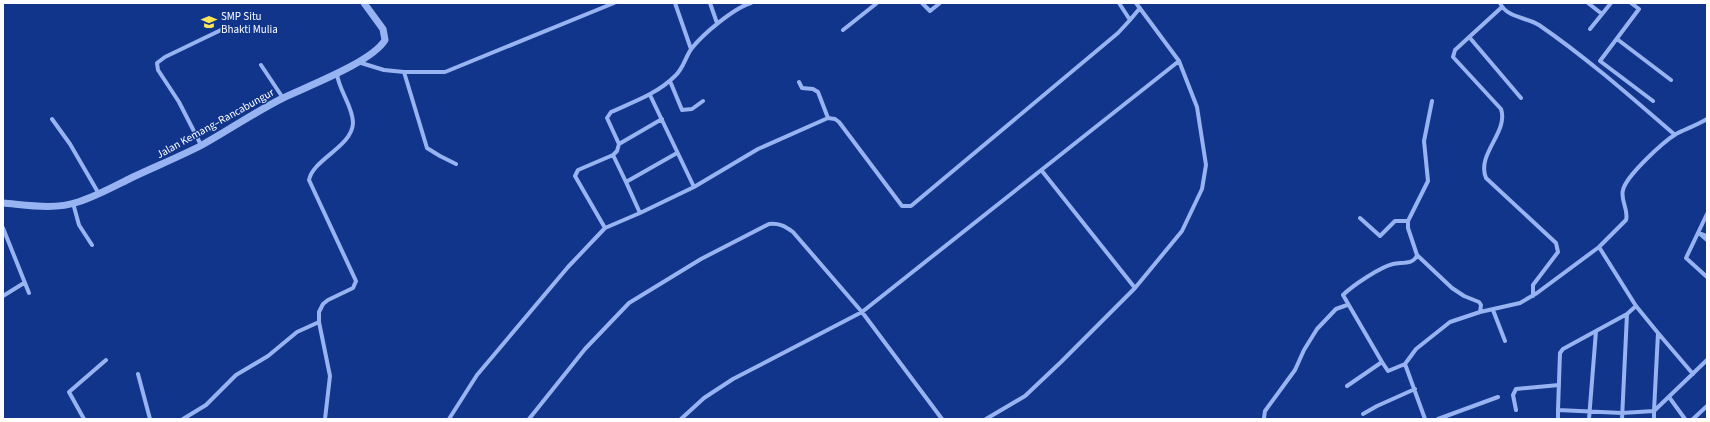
<svg xmlns="http://www.w3.org/2000/svg" width="1710" height="422" font-family="'Source Sans 3',sans-serif">
<style>
.lines{fill:none;stroke-linecap:round;stroke-linejoin:round}
.minor{stroke:#97b3f1;stroke-width:4}
.tertiary{stroke:#97b3f1;stroke-width:7}
.labels{text-anchor:middle;stroke-width:3;stroke-linejoin:round;paint-order:stroke}
.poi-label{font-size:11px;fill:#fff;stroke:#11358b;text-anchor:start}
.street-label{font-size:11px;fill:#fff;stroke:#11358b}
</style>
<rect width="100%" height="100%" fill="#11358b"/>
<g class="lines">
<path class="minor" d="M675 3 691 49
M710 3 717 23
M922 3 930 11 940 3
M1500 3C1507 18 1526 17 1539 25 1587 58 1631 97 1675 135
M1588 3 1602 14
M1631 3 1639 9 1600 61 1653 101
M1502 7 1455 50 1453 57 1501 109C1509 132 1476 154 1486 178L1556 243 1558 252 1533 285V296
M1130 20 1140 8
M1590 29 1611 3
M843 30 877 3
M1470 38 1521 98
M1617 39 1671 80
M358 62 384 70 404 72H445L614 3
M261 65 283 98
M404 72 427 148 440 156 456 164
M670 81 682 110 692 109 703 101
M799 82 802 88 813 89 818 92 828 118
M650 95 694 187
M52 119 70 144 99 194
M619 144 662 119
M201 145 179 102 158 70 157 63 165 57 221 30
M1042 171 1135 288
M626 182 613 155 617 151 619 144 607 118 611 112C633 102 657 94 675 76 684 68 685 57 692 48 703 34 734 8 751 3
M73 203 79 225 92 245
M640 213 626 182 677 153
M1707 214 1686 258 1707 277
M1360 218 1380 236 1395 221H1408
M3 228 29 293
M605 228 575 176 578 170 613 155
M1707 236 1699 233 1707 240
M1417 255 1452 288 1464 296 1479 302 1481 305 1480 312
M3 296 24 283
M1493 310 1505 341
M1658 333 1693 374
M1382 362 1343 295C1352 286 1380 267 1393 264 1401 262 1414 265 1417 255L1408 228V221L1428 181 1424 141 1432 101
M1405 364 1425 419
M138 374 150 419
M1347 386 1382 362 1388 371 1405 364 1416 349 1450 322 1480 312 1520 303 1537 293 1599 247 1626 220C1629 210 1620 200 1623 190 1626 176 1663 142 1676 134 1686 129 1697 125 1707 119
M1669 397 1685 419
M1516 410 1513 395 1516 389 1559 385
M1558 410 1560 353 1563 349 1627 314 1636 306
M1363 414 1377 406 1415 389
M1264 418 1265 411 1295 370 1304 350 1317 329 1336 309 1347 305
M84 419 69 392 106 360
M183 419 206 405 236 375 268 356 297 332 319 322
M325 419 330 376 319 322V312L323 304 328 300 353 288 356 281 309 180C313 159 352 147 353 123 353 106 339 91 337 74
M449 419 477 375 568 267 605 228 640 213 694 187 758 149 828 118 835 119 839 122 902 206H911L1118 33 1130 20 1119 3
M529 419 585 349 629 303 701 259 769 224C779 223 785 226 793 232L862 312 942 419
M681 419 704 398 733 379 862 312 1179 61
M986 419 1025 396 1061 362 1135 288 1182 231 1202 189 1206 165 1197 107 1179 61 1136 3
M1438 419 1498 397
M1558 419V410L1622 413 1654 411 1658 333 1636 306 1599 247
M1589 419 1596 331
M1622 419 1627 314
M1654 419V411L1707 360
M1693 419 1707 406"/>
<path class="tertiary" d="M3 203C27 205 55 210 78 202 97 196 113 187 131 178 154 167 179 157 202 145 229 130 255 112 283 98 308 86 372 62 385 40L383 29 364 3"/>
</g>
<defs>
<symbol id="school-bare" viewBox="-9 -9 18 18"><path d="M0-5L7-2L0 1L-7-2ZM-4 1L0 2.5L4 1V4Q0 6-4 4Z" fill="#ffe657" stroke="#11358b" stroke-width="2.5" paint-order="stroke"/></symbol>
</defs>
<g fill-rule="evenodd">
<use href="#school-bare" x="198" y="11" width="22" height="22"/>
</g>
<g class="labels">
<g class="poi-label">
<text x="221" y="20">SMP Situ<tspan x="221" dy="13">Bhakti Mulia</tspan></text>
</g>
<g class="street-label">
<text transform="translate(215 123) rotate(-29)" y="4">Jalan Kemang–Rancabungur</text>
</g>
</g>
<rect width="1710" height="422" fill="none" stroke="#ffffff" stroke-width="8"/>
</svg>
